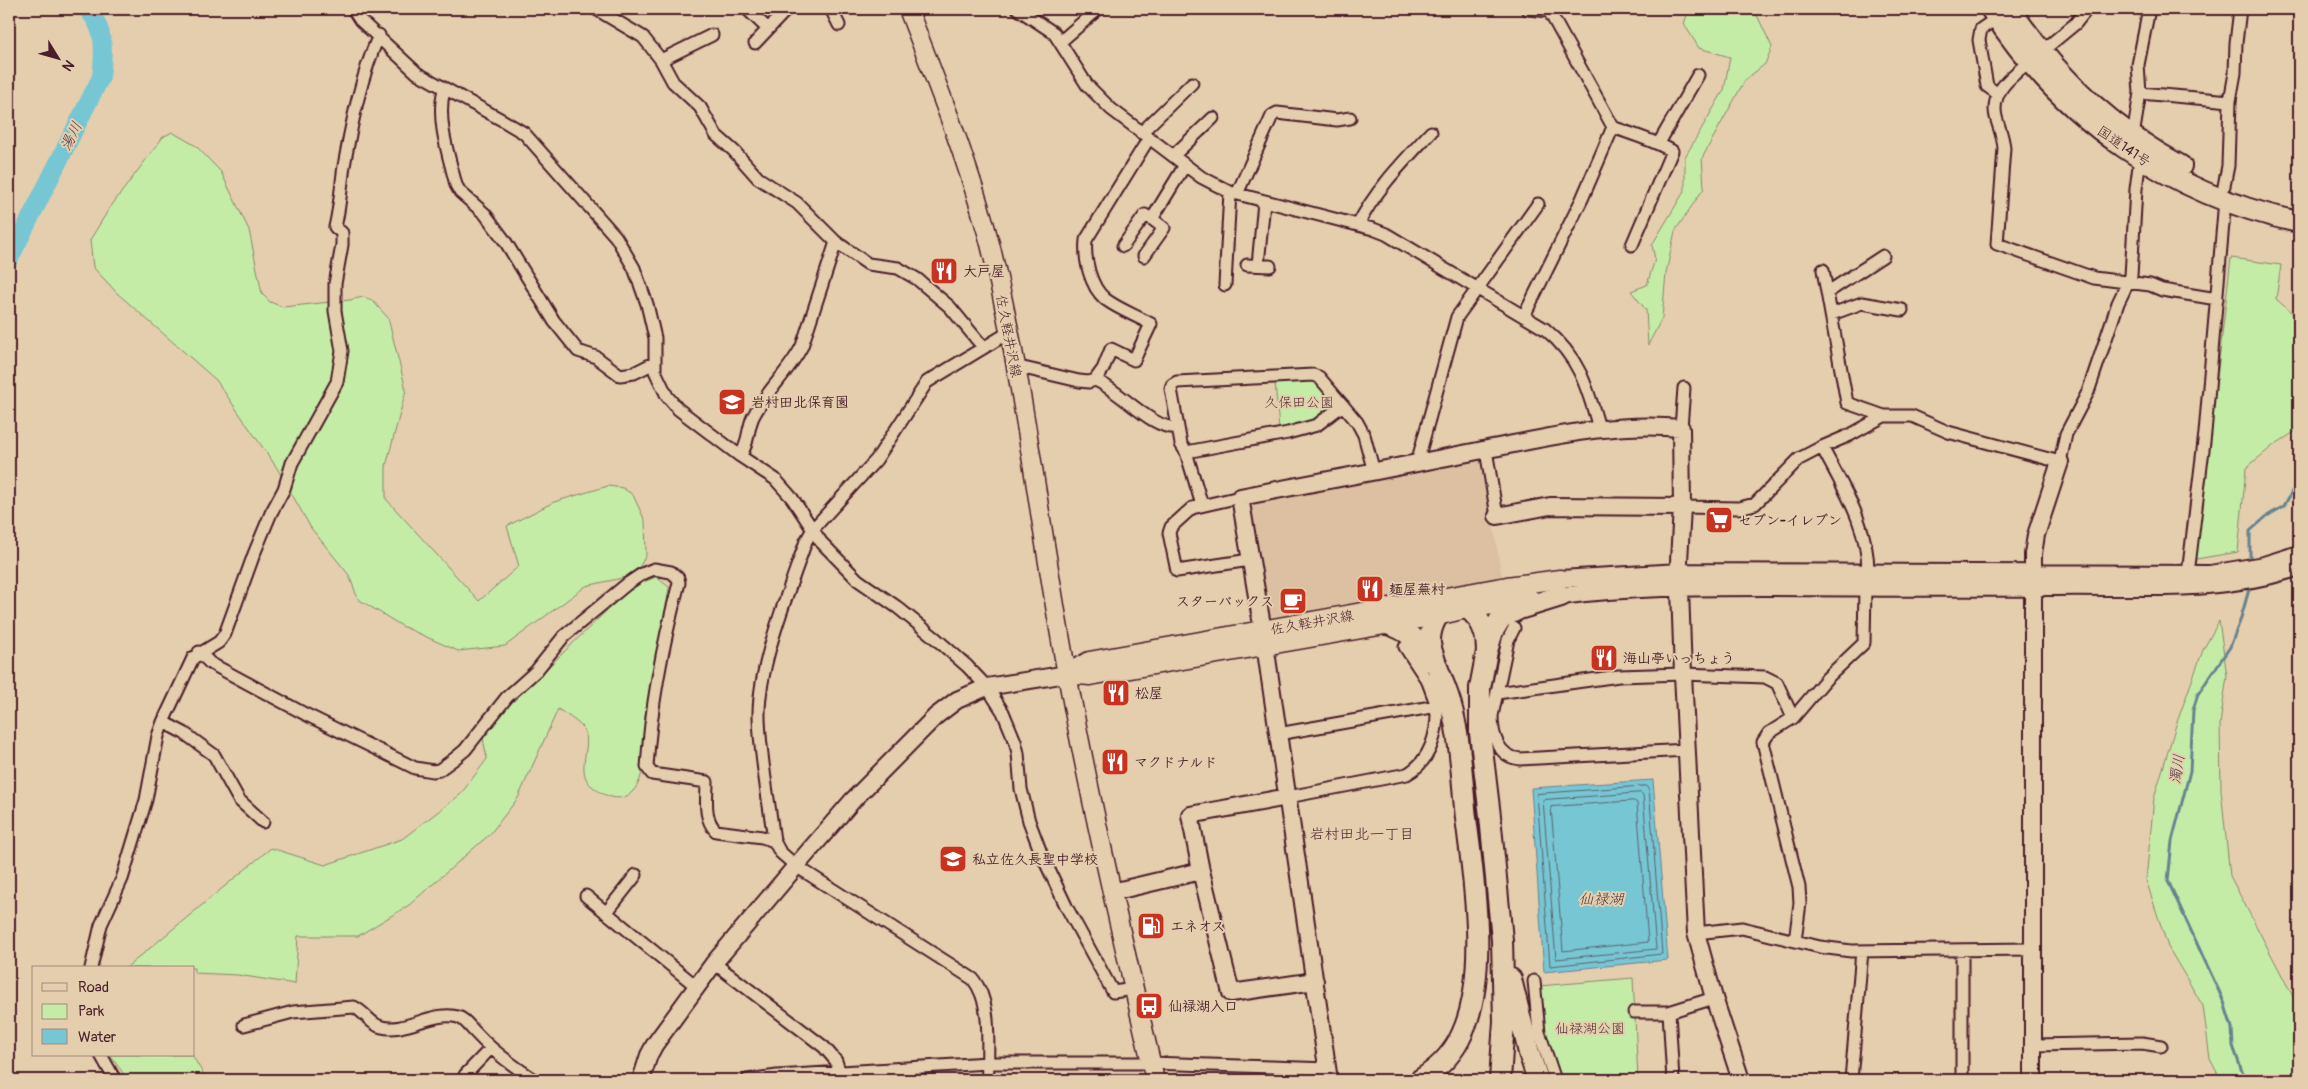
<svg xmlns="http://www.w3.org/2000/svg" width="2308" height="1089" font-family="Pangolin,'Klee One',sans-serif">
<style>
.built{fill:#dcc0a1}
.green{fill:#c4eca7;stroke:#878669}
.water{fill:#77c6d4;stroke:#658390}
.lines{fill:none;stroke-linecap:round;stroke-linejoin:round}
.shore{stroke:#5c626f;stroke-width:1}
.stream{stroke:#658390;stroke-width:3}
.river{stroke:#77c6d4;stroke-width:18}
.street-casing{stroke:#4a1f2b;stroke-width:15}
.secondary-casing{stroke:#4a1f2b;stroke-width:20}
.primary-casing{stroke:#4a1f2b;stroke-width:21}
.highway-casing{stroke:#4a1f2b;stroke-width:24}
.street{stroke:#e5ceae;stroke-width:11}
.secondary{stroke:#e5ceae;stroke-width:16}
.primary{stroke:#e5ceae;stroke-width:18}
.highway{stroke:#e5ceae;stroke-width:20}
.labels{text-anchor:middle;stroke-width:4;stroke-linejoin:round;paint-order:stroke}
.street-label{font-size:14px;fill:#4a1f2b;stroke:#e5ceae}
.poi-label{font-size:14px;font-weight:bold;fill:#4a1f2b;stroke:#e5ceae;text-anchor:start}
.park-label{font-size:14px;fill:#563437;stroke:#e5ceae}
.water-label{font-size:15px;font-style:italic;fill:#513844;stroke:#e5ceae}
.neighbourhood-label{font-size:15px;fill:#4a1f2b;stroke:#e5ceae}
</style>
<rect width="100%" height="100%" fill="#e5ceae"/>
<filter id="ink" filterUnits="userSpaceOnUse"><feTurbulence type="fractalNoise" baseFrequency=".02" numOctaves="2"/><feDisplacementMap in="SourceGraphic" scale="10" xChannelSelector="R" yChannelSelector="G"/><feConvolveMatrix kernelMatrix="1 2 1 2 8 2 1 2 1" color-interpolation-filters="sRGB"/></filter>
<g filter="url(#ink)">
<path class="built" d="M1477 456 1482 459 1502 577 1272 617 1266 613 1247 511 1253 501Z"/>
<path class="green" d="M1689 9H1754L1772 47 1765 64 1745 80 1702 158 1704 188 1675 231 1666 273 1662 318 1648 345 1646 310 1631 291 1647 285 1655 259 1652 245 1685 190V157L1724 90 1730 57 1699 48 1684 24Z
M172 132 196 146 221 172 249 230 262 294 270 302 283 307 350 300 363 297 372 300 388 318 406 390 386 466V499L479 601 519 566 507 526 554 502 608 486 623 488 633 495 645 521 646 555 640 566 626 577 586 586 505 646 458 651 402 626 358 599 349 575 311 528 277 468 216 380 117 293 93 267 90 240 109 209 163 137Z
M2231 258 2281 265 2276 299 2299 319V429L2274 445 2246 468 2238 552 2196 559Z
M1316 379 1335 400C1326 422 1299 425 1279 429L1275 381Z
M656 577 669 587C665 616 662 645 656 673 654 687 649 700 647 714 643 735 649 774 633 791 621 804 604 796 593 787 572 771 596 743 582 727 576 720 565 714 558 709L518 798 490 834 409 905 358 936H298L295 984 238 975 194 973V968H126L271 848 325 865 402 839 460 795 487 759 483 738 499 715 631 587Z
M2219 621 2227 676 2220 724 2221 790 2230 876 2299 1008V1080H2221L2210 1059 2203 1006 2168 947 2146 880 2154 798 2176 725 2203 650Z
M1633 978 1638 1080H1561L1544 1031 1539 986Z
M110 1055H192L207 1080H128Z"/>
<path class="water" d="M1653 780 1668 960 1544 972 1531 788Z"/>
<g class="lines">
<path class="shore" d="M1646 786 1649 788 1662 954 1550 966 1537 794Z
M1641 793 1643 795 1656 949 1556 959 1543 800Z
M1634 801 1637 803 1648 942 1563 951 1551 807Z"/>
<path class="stream" d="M2250 562V531L2267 516 2284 506 2299 479
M2245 1080 2233 1046 2232 1028 2224 1002 2168 881 2172 841 2190 771 2193 710 2198 694 2230 647 2240 621 2250 586"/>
<path class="river" d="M9 260 101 77C104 51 106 29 87 9"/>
<defs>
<path id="street" d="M353 9 360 20 417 73 502 120 524 133 532 142 616 237 634 268 647 304 655 338V371L667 396 678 409 740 456 775 479 792 498 821 542 858 580 897 607 934 637 967 666 987 687 1003 712 1015 741 1018 753 1021 789 1029 821 1041 853 1067 908 1113 992 1134 989
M596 9 643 37 661 60 673 82 700 107 716 135 734 151 758 178 797 203 836 242 868 264 898 268 917 279 950 307 983 347
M747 9 768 29
M831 9 839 25
M1018 9 1054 33 1087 85 1111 109 1201 177 1230 192 1373 229 1386 234 1545 329C1579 357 1587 386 1599 428
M1527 9 1549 11
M1997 18 1981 29 1979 40 1987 86 1998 94
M1060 42 1098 9
M755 43 787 9
M2041 52 2075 24 2087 9
M661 60 712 35
M2029 62C2012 76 1990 91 1996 117 1999 128 2003 136 2004 148L1997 244 2094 278 2150 285 2162 290 2217 299
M444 90C436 120 449 156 456 185L460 192 485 214 505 241 554 321 578 351 596 357 620 375 634 373 654 363
M2140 93 2230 101
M1613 127C1633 135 1654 140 1672 151L1632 245
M1141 133 1192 83
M2133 136 2140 93 2138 65 2149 9
M1659 143 1698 75
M1173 156 1213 118
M2224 186 2228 166 2230 101 2235 73 2236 43 2240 9
M1237 194 1272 116 1277 113 1337 120 1350 118
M1358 225C1375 190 1405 160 1431 132
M1123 246 1145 215 1152 219
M1144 256 1164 228 1152 219 1185 165
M1247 265 1270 266
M1258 265 1264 202
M1823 270 1847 403 1884 416
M1225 285 1230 192
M1828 292 1883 256
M1832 314 1862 303 1902 310
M1524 316 1582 199 1613 127 1548 9
M1015 366 1079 381 1089 382 1095 380C1117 388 1155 432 1177 427
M1095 380 1103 369 1111 349 1134 360 1151 324C1137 316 1118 309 1105 299 1090 286 1084 259 1086 240L1149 138
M1681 428 1684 388
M1822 447C1843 488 1869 526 1868 574
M1486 450 1497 516
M1186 452 1288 433 1317 425 1343 405
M740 456C749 444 747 430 753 417 766 391 789 372 802 346L836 242
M1417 463 1457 317 1538 204
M1240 497 1192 508 1171 527 1169 533 1177 571 1250 560
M1202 505 1186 452 1181 444 1171 389 1172 385 1177 382 1313 375 1319 377 1357 422 1364 435 1374 472
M1682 507 1739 508 1755 504 1799 459 1822 447 1850 435 1884 416H1912L1948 432 2060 462 2066 434 2088 392 2118 303 2131 276 2136 189 2139 166 2142 160
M2188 574 2205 433 2225 200
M1514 628 1508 640 1492 716C1492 735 1498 757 1520 759L1687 750
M1405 647 1428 682 1437 706
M199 652 210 663 305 714 415 768 433 771 439 770 454 759 465 750 507 697 536 671 564 636 627 584 642 574 654 569 671 572 678 578 679 583C663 643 651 705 647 767L652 774 707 782C707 799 703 818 716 831L762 837 774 841
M1497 693 1619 676 1683 674 1765 677 1777 683 1793 718
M163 722 184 733 214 755 239 800 263 822
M1278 734 1437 706C1438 732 1431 761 1407 774L1288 797
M586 896 696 986
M606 913 636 875
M1696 933 1742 928 1820 947 1851 951 2034 949
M1795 941 1800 903 1799 887 1763 742 1769 733 1793 718 1827 678 1864 643 1865 587
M714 963 824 1047 836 1061 842 1080
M91 968 101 925 122 879 146 800 158 736 163 722 193 658 219 642 225 634 254 554 271 513 284 489 292 463 337 382 342 351 335 311V284L342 245V233L335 227C340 207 341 186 344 166 352 122 361 76 379 35
M1534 981 1539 1032 1555 1080
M1634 1012H1669
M244 1025 293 1012 354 1007C365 1012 371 1025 382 1027 405 1033 435 1010 458 1017 465 1019 470 1027 475 1032 493 1052 513 1066 535 1080
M2034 1045 2142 1043 2161 1046
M101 1055 115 1080
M465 1075 490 1049
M747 1080 777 1076 988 1063H1150L1328 1069
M988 1080C986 1048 994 1006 973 979L796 866 780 852 774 841C769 800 760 758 759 717 758 665 789 591 806 541L813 529 876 460 927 382 1008 333
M1673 1080 1669 1012 1714 998
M1851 1080 1862 951
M1962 1080V950"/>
<path id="secondary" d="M1497 516 1550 506 1682 507
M1560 579 1680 572 2210 574 2264 565 2299 554
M1561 596C1628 587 1697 587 1765 587 1859 587 1954 589 2048 587 2133 585 2217 595 2299 567
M1288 797 1190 815 1201 871 1231 993 1315 981
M1112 892 1201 871
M641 1080 649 1055 655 1044 714 963 796 866 853 800 936 716 957 700 987 687 1067 674
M1329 1080 1263 631 1240 497C1319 482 1399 467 1478 451 1546 438 1612 421 1681 428L1682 507 1679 561 1683 674 1696 933 1714 998 1741 1080
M2033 1080V554L2036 535 2060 462"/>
<path id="primary" d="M908 9C938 86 969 164 990 244 1025 385 1040 531 1067 674 1092 811 1124 945 1155 1080
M1067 674 1089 661 1507 586 1560 579
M1067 674 1090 676 1437 616 1470 608 1532 600"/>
<path id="highway" d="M1991 9C2061 119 2172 196 2299 222
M2010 9C2054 74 2111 129 2181 166
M1387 624C1409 630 1419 641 1430 661
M1511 979 1529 1053 1538 1080
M1420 1080C1436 1070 1450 1057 1459 1040 1490 982 1474 881 1466 818 1462 782 1461 744 1452 709 1447 687 1435 667 1430 644 1429 625 1439 612 1451 598 1475 610 1487 624 1487 651
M1500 1080 1504 1021 1502 940 1490 816 1480 733V688L1487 651 1493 631 1501 618 1519 609 1561 596"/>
</defs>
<use href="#street" class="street-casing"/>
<use href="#secondary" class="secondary-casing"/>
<use href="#primary" class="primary-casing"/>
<use href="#highway" class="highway-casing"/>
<use href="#street" class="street"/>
<use href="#secondary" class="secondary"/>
<use href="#primary" class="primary"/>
<use href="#highway" class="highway"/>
</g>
</g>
<defs>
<symbol id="restaurant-square" viewBox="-11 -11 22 22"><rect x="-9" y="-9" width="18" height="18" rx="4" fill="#c8321e" stroke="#e5ceae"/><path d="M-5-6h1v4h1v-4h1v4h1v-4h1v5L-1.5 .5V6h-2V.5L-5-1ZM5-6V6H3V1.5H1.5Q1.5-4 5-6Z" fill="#fff"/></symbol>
<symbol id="school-square" viewBox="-11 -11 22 22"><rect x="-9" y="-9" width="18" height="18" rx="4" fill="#c8321e" stroke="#e5ceae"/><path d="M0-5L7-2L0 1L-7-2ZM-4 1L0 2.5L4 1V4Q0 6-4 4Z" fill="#fff"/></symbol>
<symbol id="supermarket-square" viewBox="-11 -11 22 22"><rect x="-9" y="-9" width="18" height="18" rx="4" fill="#c8321e" stroke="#e5ceae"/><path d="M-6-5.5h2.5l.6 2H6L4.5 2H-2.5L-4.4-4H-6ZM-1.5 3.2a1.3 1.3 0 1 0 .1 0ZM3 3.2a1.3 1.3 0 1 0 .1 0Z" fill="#fff"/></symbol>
<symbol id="cafe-square" viewBox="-11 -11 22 22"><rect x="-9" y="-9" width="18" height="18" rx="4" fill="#c8321e" stroke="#e5ceae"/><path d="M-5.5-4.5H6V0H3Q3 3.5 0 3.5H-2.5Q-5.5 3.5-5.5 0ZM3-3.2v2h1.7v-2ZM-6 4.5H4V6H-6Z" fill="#fff"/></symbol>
<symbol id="fuel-square" viewBox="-11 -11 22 22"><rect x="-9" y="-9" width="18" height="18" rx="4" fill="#c8321e" stroke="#e5ceae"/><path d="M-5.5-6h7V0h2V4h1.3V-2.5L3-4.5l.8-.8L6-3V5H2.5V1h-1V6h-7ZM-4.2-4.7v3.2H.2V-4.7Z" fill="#fff"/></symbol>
<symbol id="bus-square" viewBox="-11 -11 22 22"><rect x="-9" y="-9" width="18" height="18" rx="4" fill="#c8321e" stroke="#e5ceae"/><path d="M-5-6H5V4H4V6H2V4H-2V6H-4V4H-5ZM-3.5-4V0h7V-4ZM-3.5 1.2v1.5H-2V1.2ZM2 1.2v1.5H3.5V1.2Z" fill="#fff"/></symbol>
</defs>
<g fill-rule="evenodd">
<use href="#restaurant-square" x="928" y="255" width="32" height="32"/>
<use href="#school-square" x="716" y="386" width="32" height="32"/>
<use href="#supermarket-square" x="1703" y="504" width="32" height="32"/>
<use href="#restaurant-square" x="1354" y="573" width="32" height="32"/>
<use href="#cafe-square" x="1277" y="585" width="32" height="32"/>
<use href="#restaurant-square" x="1588" y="642" width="32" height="32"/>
<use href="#restaurant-square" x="1100" y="677" width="32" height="32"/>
<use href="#restaurant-square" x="1099" y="746" width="32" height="32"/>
<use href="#school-square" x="937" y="843" width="32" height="32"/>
<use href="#fuel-square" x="1135" y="910" width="32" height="32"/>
<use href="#bus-square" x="1133" y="990" width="32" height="32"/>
</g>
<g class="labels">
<g class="street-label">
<text transform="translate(2124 146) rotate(34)" y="5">国道141号</text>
<text transform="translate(1009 336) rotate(79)" y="5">佐久軽井沢線</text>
<text transform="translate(1312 622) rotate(-10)" y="5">佐久軽井沢線</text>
</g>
<g class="poi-label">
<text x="963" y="276">大戸屋</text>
<text x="751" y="407">岩村田北保育園</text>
<text x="1738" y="525">セブン-イレブン</text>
<text x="1389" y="594">麺屋蕪村</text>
<text x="1274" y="606" text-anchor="end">スターバックス</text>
<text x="1623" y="663">海山亭いっちょう</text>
<text x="1135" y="698">松屋</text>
<text x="1134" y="767">マクドナルド</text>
<text x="972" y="864">私立佐久長聖中学校</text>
<text x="1170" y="931">エネオス</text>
<text x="1168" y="1011">仙禄湖入口</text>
</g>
<g class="park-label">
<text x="1299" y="407">久保田公園</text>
<text x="1590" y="1033">仙禄湖公園</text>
</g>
<g class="water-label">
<text transform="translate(71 136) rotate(-63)" y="5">湯川</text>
<text transform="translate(2177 769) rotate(-82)" y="5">濁川</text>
<text x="1601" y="904">仙禄湖</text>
</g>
<g class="neighbourhood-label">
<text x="1362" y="839">岩村田北一丁目</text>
</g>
</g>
<rect width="2308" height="1089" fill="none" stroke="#e5ceae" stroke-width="30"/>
<rect x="15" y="15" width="2278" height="1059" fill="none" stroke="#4a1f2b" stroke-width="2" filter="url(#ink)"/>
<rect x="32" y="966" width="162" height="90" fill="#e5ceae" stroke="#a7887a"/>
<rect x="42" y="983" width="25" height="8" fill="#e5ceae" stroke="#a7887a"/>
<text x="78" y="992" font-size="15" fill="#4a1f2b">Road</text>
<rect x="42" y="1004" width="25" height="15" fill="#c4eca7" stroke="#a7887a"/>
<text x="78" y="1016" font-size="15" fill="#4a1f2b">Park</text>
<rect x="42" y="1029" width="25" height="15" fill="#77c6d4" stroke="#a7887a"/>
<text x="78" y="1042" font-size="15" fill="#4a1f2b">Water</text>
<g transform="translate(58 58) rotate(127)" stroke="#e5ceae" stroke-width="4" paint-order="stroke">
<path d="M0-4L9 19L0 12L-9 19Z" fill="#4a1f2b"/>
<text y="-8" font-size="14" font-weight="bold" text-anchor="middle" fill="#4a1f2b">N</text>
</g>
</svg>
